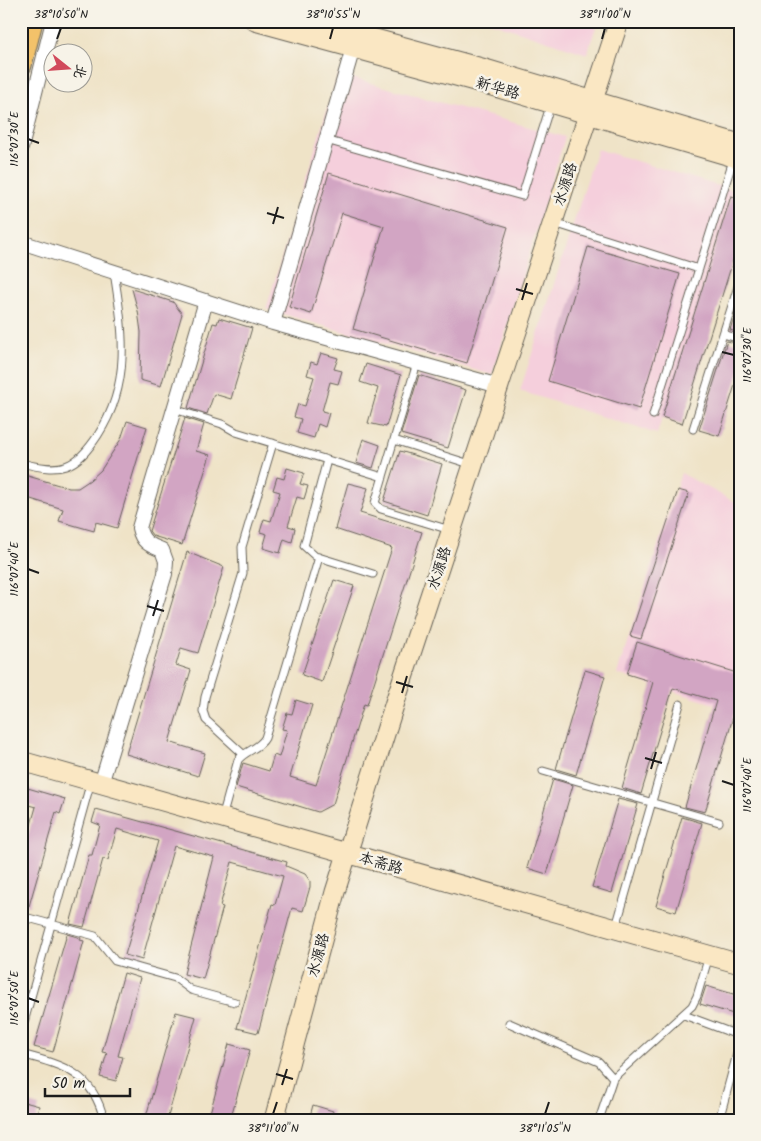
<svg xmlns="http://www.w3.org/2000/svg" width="761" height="1141" font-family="Kalam,'LXGW WenKai TC',sans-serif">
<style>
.built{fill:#f5cfdc}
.building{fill:#d2a5c3}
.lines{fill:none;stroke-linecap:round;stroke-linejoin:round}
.lane-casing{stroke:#666258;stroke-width:9}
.street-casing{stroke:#666258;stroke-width:16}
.secondary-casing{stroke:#666258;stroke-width:21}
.primary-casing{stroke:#666258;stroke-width:23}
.lane{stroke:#fff;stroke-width:7}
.street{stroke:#fff;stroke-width:14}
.secondary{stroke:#fae7c3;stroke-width:19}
.primary{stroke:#f3c26a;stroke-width:21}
.ticks{fill:none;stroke:#1c1c1c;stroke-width:2}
.labels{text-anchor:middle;stroke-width:5;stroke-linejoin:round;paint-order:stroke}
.street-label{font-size:15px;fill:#1c1c1c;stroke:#f7f3e8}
.neatline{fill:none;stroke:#1c1c1c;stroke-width:2}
.ticks-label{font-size:12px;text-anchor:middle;fill:#1c1c1c}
</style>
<rect width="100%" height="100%" fill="#f7f3e8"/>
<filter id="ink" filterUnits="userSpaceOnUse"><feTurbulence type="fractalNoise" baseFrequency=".02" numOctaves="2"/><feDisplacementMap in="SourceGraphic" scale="10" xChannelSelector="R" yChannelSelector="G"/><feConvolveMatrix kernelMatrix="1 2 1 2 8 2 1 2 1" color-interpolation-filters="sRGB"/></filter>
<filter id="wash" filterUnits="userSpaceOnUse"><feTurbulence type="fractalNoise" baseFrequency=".0096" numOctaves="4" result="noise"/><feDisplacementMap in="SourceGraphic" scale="20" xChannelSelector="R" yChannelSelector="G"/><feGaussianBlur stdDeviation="1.12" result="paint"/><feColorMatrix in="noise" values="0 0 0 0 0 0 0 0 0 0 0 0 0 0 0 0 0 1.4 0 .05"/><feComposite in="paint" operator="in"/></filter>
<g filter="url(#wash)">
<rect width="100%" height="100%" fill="#efe3c7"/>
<path class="built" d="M487 21H598L587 54Z
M338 74 565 137 492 375 266 309Z
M597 149 732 190 657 434 520 391Z
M681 473 740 505V712L617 674Z"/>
<g id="blocks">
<path class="building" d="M329 173 508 227 467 363 353 329 384 226 342 213 311 314 289 307Z
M731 196 740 198V238L682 424 662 417Z
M588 247 680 274 639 409 548 381Z
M132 289 173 302 182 314 161 386 140 380 141 332 138 311Z
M738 304H740V333L730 330Z
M219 318 252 328 231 399 214 394 207 414 188 408 213 323 217 324Z
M727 341 740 344V369L719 436 699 430Z
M321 353 338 358 334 369 342 371 338 384 330 382 322 411 329 413 325 427 318 424 314 438 297 433 301 419 294 417 298 404 305 406 314 377 307 375 311 362 317 364Z
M366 364 401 375 386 427 368 423 378 388 360 382Z
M419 375 466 390 448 448 401 434Z
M185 418 204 424 196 451 210 455 182 545 153 536 149 531Z
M127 421 147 427 117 528 96 522 94 531 59 521 63 509 21 496V474L69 488H78L90 480 101 470 121 439Z
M363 439 380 445 373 468 356 463Z
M400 451 442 464 427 515 384 501Z
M287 468 304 473 300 484 308 486 304 499 297 497 288 526 295 528 292 542 284 539 280 553 263 548 267 534 260 532 264 519 271 521 280 492 273 490 277 477 284 479Z
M348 483 368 488 360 513 422 532 367 705 364 704 333 804 318 812 236 787 243 763 269 771 274 755 279 757 287 730 282 729 287 713 292 714 296 700 312 705 290 777 316 785 392 548 335 529Z
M678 490 689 493 641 639 630 636Z
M187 552 224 567 198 653 181 648 176 665 191 670 169 742 205 753 198 776 126 754Z
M334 580 354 586 322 682 302 675Z
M637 642 740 674V708L736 707 705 812 685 807 716 701 673 688 641 794 622 788 653 682 627 674Z
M585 670 605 676 576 775 556 769Z
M553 779 573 785 547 874 527 868Z
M21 786 65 799 60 814 56 812 29 906 21 904V860L36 807 21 803Z
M618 799 638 804 612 893 592 887Z
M96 809 287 862 286 866 305 874 310 881V887L303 911 292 908 258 1033 237 1028 272 904 275 905 283 876 232 862 220 906 223 907 203 979 184 974 214 857 174 846 142 960 125 955 158 841 117 829 108 860 103 859 84 927 70 924 89 855H92L100 825 92 822Z
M682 817 702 823 676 912 656 906Z
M67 934 81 938 80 940 84 941 53 1052 34 1047Z
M124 973 140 978 118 1056 123 1057 116 1081 100 1077 107 1053 102 1052Z
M706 986 740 996V1016L700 1004Z
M176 1012 196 1017 167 1120H145Z
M229 1044 250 1050 230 1120H208Z
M21 1101 39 1106 36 1120H21Z
M313 1105 333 1111 330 1120H309Z"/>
</g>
</g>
<g filter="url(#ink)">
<use href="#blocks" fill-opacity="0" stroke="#666258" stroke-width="1"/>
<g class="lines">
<defs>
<path id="lane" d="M326 140 522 196 551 103
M554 223 699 269
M723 334 740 339
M417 363 375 503 381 509 450 530
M174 409 222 424 236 432 383 477
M653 415 734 157
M693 429 740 280
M394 440 473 465
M327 460 304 546 315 556 373 574
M21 463C61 473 75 470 98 435 132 383 123 330 114 272
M243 754 206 720 203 711 205 697 243 573 242 547 273 443
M543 771 719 822
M222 818 238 760C246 750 259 749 265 738L319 557
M21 916 95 936 115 961 175 978 191 990 235 1002
M616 927 680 704
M684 1015 735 1034 740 1043 719 1120
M509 1023 599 1062 613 1078
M21 1033 91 781
M21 1054C62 1065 93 1072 104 1120
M599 1120 613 1078 692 1006 697 996 709 956"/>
<path id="street" d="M21 148 53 21
M21 242 273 323 499 386
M273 323 353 48
M101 784 165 574 166 561 162 550C149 545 142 542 139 528L206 301"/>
<path id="secondary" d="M255 21 482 83 740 159
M309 21 485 69 740 144
M21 761 740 964
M274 1120 335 892 397 696 619 21"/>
<path id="primary" d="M21 65 32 21"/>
</defs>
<use href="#lane" class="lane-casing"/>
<use href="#street" class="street-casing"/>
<use href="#secondary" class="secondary-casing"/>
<use href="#primary" class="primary-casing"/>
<use href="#lane" class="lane"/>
<use href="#street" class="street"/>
<use href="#secondary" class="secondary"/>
<use href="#primary" class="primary"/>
</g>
</g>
<path class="ticks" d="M57 39 61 28M330 39 333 28M602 39 605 28M28 139 39 143M267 213 284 218M273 224 278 207M516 289 533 294M522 300 527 283M722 352 734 355M28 569 39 573M147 606 164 611M153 616 158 600M396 682 413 687M402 693 407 676M645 758 662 763M651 769 656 752M722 781 734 785M28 998 39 1002M276 1074 293 1079M282 1085 287 1069M273 1114 277 1102M545 1114 549 1102"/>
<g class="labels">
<g class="street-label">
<text transform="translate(498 88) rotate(16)" y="5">新华路</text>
<text transform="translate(565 184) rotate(-72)" y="5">水源路</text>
<text transform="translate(439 568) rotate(-72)" y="5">水源路</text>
<text transform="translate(381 863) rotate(16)" y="5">本斋路</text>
<text transform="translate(318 955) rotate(-75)" y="5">水源路</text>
</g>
</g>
<rect width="761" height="1141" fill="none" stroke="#f7f3e8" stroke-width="55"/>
<g transform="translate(68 68) rotate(107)"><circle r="24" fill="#f7f3e8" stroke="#9f9d96"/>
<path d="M0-4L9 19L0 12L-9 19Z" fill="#d1495b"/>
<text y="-8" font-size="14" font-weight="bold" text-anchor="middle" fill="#1c1c1c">北</text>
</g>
<path d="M45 1088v8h85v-8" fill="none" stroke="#1c1c1c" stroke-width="2.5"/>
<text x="52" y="1088" font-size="15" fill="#1c1c1c" stroke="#f7f3e8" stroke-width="4" paint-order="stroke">50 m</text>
<rect x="28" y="28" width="706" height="1086" class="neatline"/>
<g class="ticks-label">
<text x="61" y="18">38°10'50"N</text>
<text x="333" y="18">38°10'55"N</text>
<text x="605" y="18">38°11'00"N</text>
<text transform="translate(14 139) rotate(-90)" y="4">116°07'30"E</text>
<text transform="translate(747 355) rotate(-90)" y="4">116°07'30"E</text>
<text transform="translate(14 569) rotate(-90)" y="4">116°07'40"E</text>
<text transform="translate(747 785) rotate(-90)" y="4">116°07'40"E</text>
<text transform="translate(14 998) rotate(-90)" y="4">116°07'50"E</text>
<text x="273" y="1132">38°11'00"N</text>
<text x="545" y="1132">38°11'05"N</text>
</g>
</svg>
